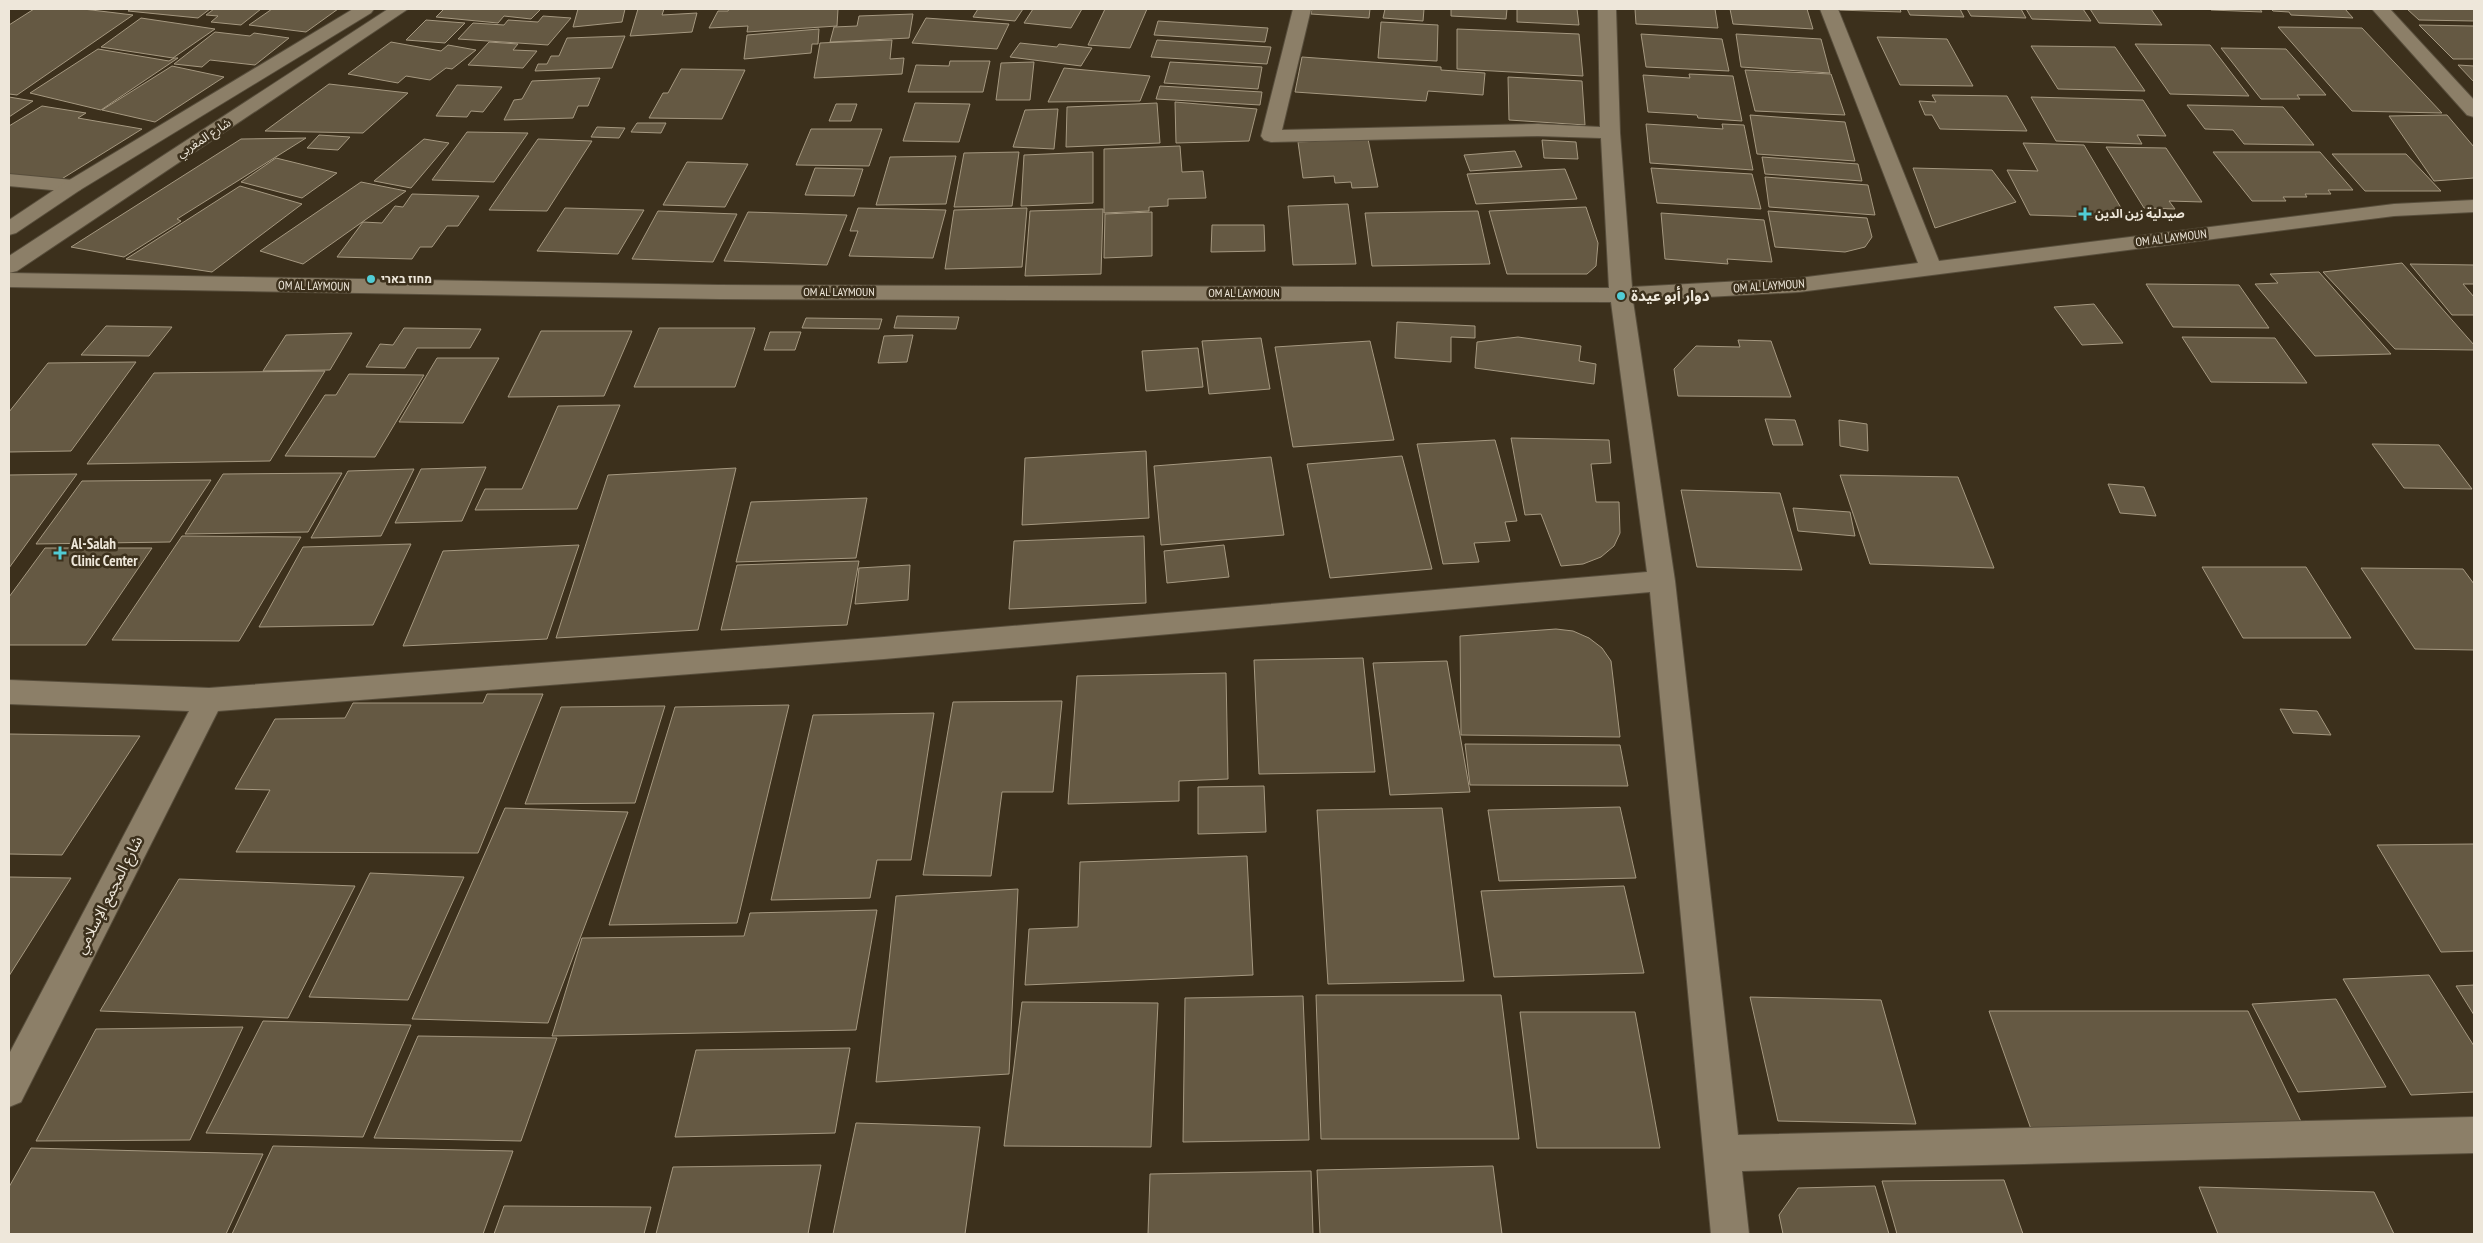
<svg xmlns="http://www.w3.org/2000/svg" width="2483" height="1243" font-family="'PT Sans Narrow','Noto Sans Arabic',Heebo,sans-serif">
<style>
.building{fill:#655943;stroke:#a59880}
.lines{fill:none;stroke-linecap:round;stroke-linejoin:round}
.street-casing{stroke:#584e3c;stroke-width:2}
.secondary-casing{stroke:#584e3c;stroke-width:2}
.street{fill:#8c7f68;fill-rule:evenodd}
.secondary{fill:#8c7f68;fill-rule:evenodd}
.poi-dot{fill:#51ccd5;stroke:#3c301c;stroke-width:2}
.labels{text-anchor:middle;stroke-width:5;stroke-linejoin:round;paint-order:stroke}
.far-street-label{font-size:12px;fill:#eee7da;stroke:#3c301c}
.far-poi-label{font-size:12px;font-weight:bold;fill:#eee7da;stroke:#3c301c;text-anchor:start}
.poi-label{font-size:15px;font-weight:bold;fill:#eee7da;stroke:#3c301c;text-anchor:start}
.street-label{font-size:15px;fill:#eee7da;stroke:#3c301c}
</style>
<rect width="100%" height="100%" fill="#3c301c"/>
<path class="building" d="M34 9H83L133 15 17 95 9 94V25Z
M131 9H210L198 18 128 11Z
M214 9H261L241 25 211 22 218 16 206 15Z
M272 9H338L306 32 249 25Z
M444 9H541L531 19 504 16 498 23 436 17Z
M578 9H625L622 22 573 27Z
M638 9H664L662 15 697 13 692 32 630 36Z
M729 9H838L837 26 747 32 748 26 709 28 718 11H728Z
M978 9H1023L1015 21 973 17Z
M1033 9H1082L1071 28 1024 23Z
M1105 9H1147L1130 48 1088 45Z
M1312 9H1370L1369 18 1311 14Z
M1385 9H1424L1423 21 1383 18Z
M1451 9H1507L1506 19 1451 16Z
M1517 9H1577L1579 25 1517 22Z
M1635 9H1715L1718 28 1636 24Z
M1730 9H1807L1813 29 1733 24Z
M1837 9H1900L1901 12 1837 10Z
M1907 9H1960L1964 17 1910 15Z
M1967 9H2021L2026 18 1971 16Z
M2026 9H2083L2091 21 2032 19Z
M2090 9H2151L2162 25 2099 23Z
M2210 9H2260L2262 12 2211 10Z
M2271 9H2345L2353 18 2291 15 2289 12 2273 11Z
M2407 9H2474V21L2419 20Z
M913 14 909 38 830 42 834 27 857 26 859 16Z
M543 16 571 18 548 45 458 39 473 23 504 25 508 20 538 22Z
M141 18 215 29 173 58 101 47Z
M926 18 1009 24 997 49 912 43Z
M426 20 465 23 445 43 406 40Z
M1158 21 1268 28 1265 42 1154 35Z
M1381 22 1438 25 1437 61 1378 58Z
M2419 25 2474 26V59H2453Z
M2278 27 2362 28 2442 113 2352 111Z
M819 29 818 44H812L811 53 744 59 747 35Z
M1457 29 1579 34 1583 76 1457 69Z
M215 32 250 36 254 33 289 38 255 65 210 60 202 67 174 64Z
M1641 34 1722 39 1729 71 1646 67Z
M1736 34 1821 39 1830 73 1741 67Z
M625 36 612 68 535 71 538 64H547L551 56H559L567 38Z
M1877 37 1947 39 1973 86 1900 85Z
M892 40 890 59 904 58 902 74 814 78 820 43Z
M1157 40 1271 47 1267 64 1151 57Z
M391 42 441 51 448 45 476 50 452 69 446 68 430 80 406 76 398 83 348 74Z
M489 42 518 44 513 50 537 51 523 68 468 65Z
M1020 43 1057 47 1059 44 1092 48 1081 66 1010 57Z
M2135 44 2210 45 2249 96 2170 94Z
M2031 46 2115 47 2145 91 2058 89Z
M2221 48 2286 49 2326 95H2297L2300 99H2261Z
M98 49 169 61 174 58H178L101 110 30 93Z
M1302 57 1441 67V70L1485 73 1483 95 1428 91 1426 101 1295 92Z
M950 61H990L983 92H908L916 65 949 66Z
M1034 62 1030 100H996L1001 63Z
M1170 62 1262 67 1258 89 1164 83Z
M2458 65 2474 66V82Z
M172 66 224 77 155 122 102 110Z
M1064 68 1150 76 1140 101 1048 102Z
M681 69 745 70 722 119 649 118 663 93H668Z
M1745 70 1831 74 1845 115 1755 111Z
M1689 74 1733 76 1742 121 1698 118 1697 115 1648 112 1643 75 1690 78Z
M1508 77 1582 81 1585 125 1509 120Z
M600 78 588 106H578L573 118 504 120 514 100 522 99 532 81Z
M329 84 408 93 363 133 265 131Z
M457 85 502 87 483 112 471 111 467 117 436 116Z
M1160 86 1262 92 1260 105 1156 99Z
M1932 95 2007 96 2027 131 1940 129 1932 115H1925L1919 101 1936 102Z
M9 97 33 101 9 117Z
M2031 97 2143 100 2166 136 2137 135 2142 144 2056 141Z
M1175 102 1257 109 1249 141 1176 143Z
M915 103 970 104 959 142 903 141Z
M1157 103 1160 143 1066 147 1067 107Z
M836 104H857L851 121H829Z
M2187 105 2283 107 2314 145 2244 144 2233 130 2205 129Z
M42 106 86 113 78 118 142 129 60 180 9 175V126Z
M1058 109 1054 149 1013 147 1025 110Z
M1750 115 1845 122 1855 161 1757 154Z
M2447 115 2474 147V178L2434 181 2389 116Z
M637 123H666L661 133 631 132Z
M1646 124 1723 129 1722 124 1744 125 1753 170 1650 163Z
M597 127 625 128 619 138 591 137Z
M811 129H882L869 166 796 165Z
M467 132 528 133 494 182 432 180Z
M319 135 350 137 338 150 307 148Z
M306 138 177 219 181 221 124 257 71 247 241 139Z
M424 139 449 143 411 188 374 181Z
M538 139 592 141 547 211 489 210Z
M1368 139 1378 187 1352 188 1351 182 1335 183 1334 176 1303 178 1298 142Z
M1542 140 1576 142 1578 159 1544 158Z
M2023 143 2084 145 2127 218 2030 215 2007 170 2038 171Z
M1180 146 1182 172 1203 171 1206 198 1168 199V206L1149 207V211L1104 213V149Z
M2106 147 2166 148 2202 202 2169 201 2175 209 2144 208Z
M1515 151 1522 167 1470 171 1464 155Z
M1019 152 1012 206 954 207 964 153Z
M1093 152V203L1021 206 1024 155Z
M2213 152H2320L2353 190H2328L2331 194H2305L2307 197H2283L2286 201H2252Z
M2332 154H2406L2441 191H2365Z
M956 156 946 204 876 205 890 157Z
M1762 157 1858 164 1862 181 1765 174Z
M276 158 337 173 302 198 241 182Z
M687 162 748 164 725 207 663 205Z
M815 168 863 169 854 196 805 195Z
M1651 168 1752 174 1761 209 1657 203Z
M1913 168 1992 170 2016 202 1935 228Z
M1565 169 1577 199 1476 204 1467 174Z
M1765 177 1868 185 1875 215 1769 207Z
M361 182 406 191 303 264 260 251Z
M240 186 302 204 212 272 126 259Z
M412 194 479 196 458 226H447L432 247H420L412 259 337 257 363 222 382 223 395 206 403 207Z
M1348 204 1356 264 1293 265 1288 206Z
M1586 207 1598 243 1596 266 1587 274H1507L1489 211Z
M565 208 644 210 618 254 537 251Z
M858 208 946 210 933 258 849 256 858 231H850Z
M1027 208 1022 267 945 269 954 210Z
M1103 209 1101 274 1025 276 1030 211Z
M658 211 737 214 713 262 632 259Z
M1478 211 1490 264 1372 266 1365 213Z
M1768 211 1867 218 1872 237 1865 247 1845 252 1775 247Z
M748 212 847 215 827 265 724 261Z
M1152 212V256L1104 258 1105 214Z
M1661 213 1764 220 1772 262 1727 259 1728 264 1665 259Z
M1212 225H1264L1265 251 1211 252Z
M2402 263 2474 345V350L2395 349 2323 272Z
M2410 264 2474 265V284H2463L2474 297V315H2452Z
M2319 272 2391 354 2315 356 2255 284 2278 283 2270 274Z
M2146 284 2239 285 2269 328 2173 327Z
M2094 304 2123 343 2082 345 2054 307Z
M897 316 959 317 956 329 894 328Z
M806 318 882 319 879 329 802 328Z
M1397 322 1475 326V338L1451 337V362L1395 358Z
M106 326 172 327 149 356 81 355Z
M404 328 481 329 470 348H417L405 368 366 367 380 344 393 345Z
M659 328H755L735 387H634Z
M541 331H632L604 396 508 397Z
M770 332H801L795 350H764Z
M352 333 330 370 263 371 286 335Z
M913 335 907 362 878 363 884 336Z
M1518 337 1581 346 1579 361 1596 364 1594 384 1475 368 1477 342Z
M2182 337 2275 338 2307 383 2211 382Z
M1261 338 1270 389 1209 394 1202 341Z
M1738 340 1771 341 1791 397 1678 396 1674 369 1696 346 1740 347Z
M1370 341 1394 440 1293 447 1275 347Z
M1198 348 1203 387 1146 391 1142 351Z
M437 358H499L463 423 399 422Z
M136 362 71 451 9 452V412L48 363Z
M325 371 270 461 87 464 154 373Z
M349 374 424 375 375 457 285 456 325 395H336Z
M620 405 577 509 475 510 485 489H522L558 406Z
M1765 419 1795 420 1803 445H1773Z
M1839 420 1867 424 1868 451 1840 446Z
M1511 438 1609 440 1611 463 1591 464 1596 502H1619L1620 533 1614 546 1601 557 1583 564 1561 566 1541 514 1525 515Z
M1495 440 1517 521 1505 522 1510 541 1474 543 1479 562 1443 564 1417 444Z
M2372 444 2439 445 2472 489 2404 488Z
M1146 451 1149 518 1022 525 1025 458Z
M1402 456 1432 569 1330 578 1307 464Z
M1271 457 1284 535 1161 545 1154 466Z
M486 467 462 521 395 523 421 469Z
M736 468 698 630 556 638 608 475Z
M414 469 381 536 311 538 348 471Z
M342 473 308 532 185 534 223 474Z
M77 474 9 568V475Z
M1840 475 1958 477 1994 568 1870 564Z
M211 480 170 542 36 544 82 481Z
M2108 484 2144 487 2156 516 2120 513Z
M1681 490 1780 493 1802 570 1697 567Z
M867 498 856 558 736 562 751 502Z
M1793 508 1850 512 1855 536 1798 531Z
M182 536 301 537 239 641 112 640Z
M1144 536 1146 603 1009 609 1014 541Z
M411 544 373 625 259 627 303 547Z
M579 545 547 639 403 646 443 551Z
M1224 545 1229 577 1167 583 1164 551Z
M45 548H152L86 645H9V597Z
M859 561 847 625 721 630 737 565Z
M910 565 908 600 855 604 859 568Z
M2202 567H2306L2351 638H2243Z
M2361 568 2463 569 2474 584V650L2415 649Z
M1556 629 1573 631 1589 638 1602 648 1611 661 1620 737 1461 735 1460 636Z
M1363 658 1375 772 1259 774 1254 660Z
M1447 661 1470 792 1390 795 1373 663Z
M1226 673 1228 779 1179 781V801L1068 804 1077 676Z
M487 694H543L478 853 236 852 270 790 235 789 275 719 345 718 353 703H483Z
M1062 701 1053 792H1002L991 876 923 875 953 702Z
M789 705 737 923 609 925 675 707Z
M665 706 635 803 525 804 561 707Z
M2280 709 2317 711 2331 735 2293 733Z
M934 713 911 860H877L870 898 771 900 813 715Z
M9 734 140 736 62 855 9 854Z
M1465 744 1620 745 1628 786 1470 785Z
M1264 786 1266 832 1198 834V787Z
M1620 807 1636 878 1499 881 1488 810Z
M505 808 628 812 548 1023 412 1019Z
M1442 808 1464 981 1328 984 1317 810Z
M2474 844V951L2441 952 2377 845Z
M1247 856 1253 975 1025 985 1029 929 1078 927 1080 862Z
M370 873 464 877 408 1000 309 997Z
M9 877 71 878 9 976Z
M179 879 355 886 288 1018 100 1011Z
M1624 886 1644 973 1494 977 1481 891Z
M1018 889 1009 1074 876 1082 896 896Z
M877 910 856 1030 552 1036 582 938 744 936 750 913Z
M2429 975 2474 1046V1092L2411 1095 2343 979Z
M2474 985V1015L2456 986Z
M1316 995H1501L1519 1139H1321Z
M1303 996 1309 1140 1183 1142 1185 998Z
M1750 997 1881 1000 1916 1124 1778 1121Z
M2336 999 2386 1087 2298 1092 2252 1004Z
M1022 1002 1158 1003 1151 1147 1004 1146Z
M1989 1011H2248L2306 1132H2032Z
M1520 1012H1635L1660 1148H1537Z
M263 1021 411 1025 363 1137 206 1133Z
M243 1027 190 1140 36 1141 96 1029Z
M418 1036 557 1038 521 1141 374 1138Z
M850 1048 835 1133 675 1137 696 1050Z
M856 1123 980 1127 965 1234H833Z
M273 1146 513 1151 483 1234H232Z
M31 1148 263 1154 226 1234H9V1187Z
M821 1165 808 1234H656L673 1167Z
M1493 1166 1502 1234H1320L1317 1170Z
M1311 1171 1313 1234H1148L1150 1174Z
M2004 1180 2023 1234H1897L1882 1181Z
M1875 1186 1889 1234H1783L1779 1215 1798 1188Z
M2199 1187 2374 1192 2394 1234H2218Z
M504 1206 651 1207 644 1234H494Z"/>
<g class="lines">
<defs>
<path id="street" d="M1293 9H1311L1282 130 1538 124 1600 127 1598 9H1616L1620 133 1632 287 1799 278 1918 263 1820 9H1838L1939 261 2394 204 2474 200V212L2394 216 1799 292 1633 301 1675 581 1738 1135 2474 1117V1153L1742 1171 1749 1234H1711L1650 592 884 659 218 711 21 1102 9 1107V1054L189 711 9 704V680L209 688 884 637 1647 572 1611 302 719 299 9 287V273L719 285 1609 288 1601 138 1538 136 1271 142 1264 140 1261 136Z
M2372 9H2390L2474 100V117L2467 115Z
M9 174 73 180 80 182 83 186 80 190 73 192 9 186Z"/>
<path id="secondary" d="M353 9H374L371 13 80 190 16 233 9 235V220L66 182Z
M388 9H408L17 271 9 273V256Z"/>
</defs>
<use href="#street" class="street-casing"/>
<use href="#secondary" class="secondary-casing"/>
<use href="#street" class="street"/>
<use href="#secondary" class="secondary"/>
</g>
<g class="poi-dot">
<path d="M2082.5 206.5h5v5h5v5h-5v5h-5v-5h-5v-5h5z"/>
<circle cx="371" cy="279" r="5"/>
<circle cx="1621" cy="296" r="5"/>
<path d="M57.5 545.5h5v5h5v5h-5v5h-5v-5h-5v-5h5z"/>
</g>
<g class="labels">
<g class="far-street-label">
<text transform="translate(204 138) rotate(-33)" y="4">شارع المغربي</text>
<text transform="translate(2171 238) rotate(-7)" y="4">OM AL LAYMOUN</text>
<text transform="translate(314 286) rotate(1)" y="4">OM AL LAYMOUN</text>
<text transform="translate(1769 286) rotate(-4)" y="4">OM AL LAYMOUN</text>
<text x="839" y="296">OM AL LAYMOUN</text>
<text x="1244" y="297">OM AL LAYMOUN</text>
</g>
<g class="far-poi-label">
<text x="2095" y="218">صيدلية زين الدين</text>
<text x="381" y="283">מחוז בארי</text>
</g>
<g class="poi-label">
<text x="1631" y="301">دوار أبو عيدة</text>
<text x="71" y="549">Al-Salah<tspan x="71" dy="17">Clinic Center</tspan></text>
</g>
<g class="street-label">
<text transform="translate(109 895) rotate(-63)" y="5">شارع المجمع الإسلامي</text>
</g>
</g>
<rect width="2483" height="1243" fill="none" stroke="#eee7da" stroke-width="20"/>
</svg>
